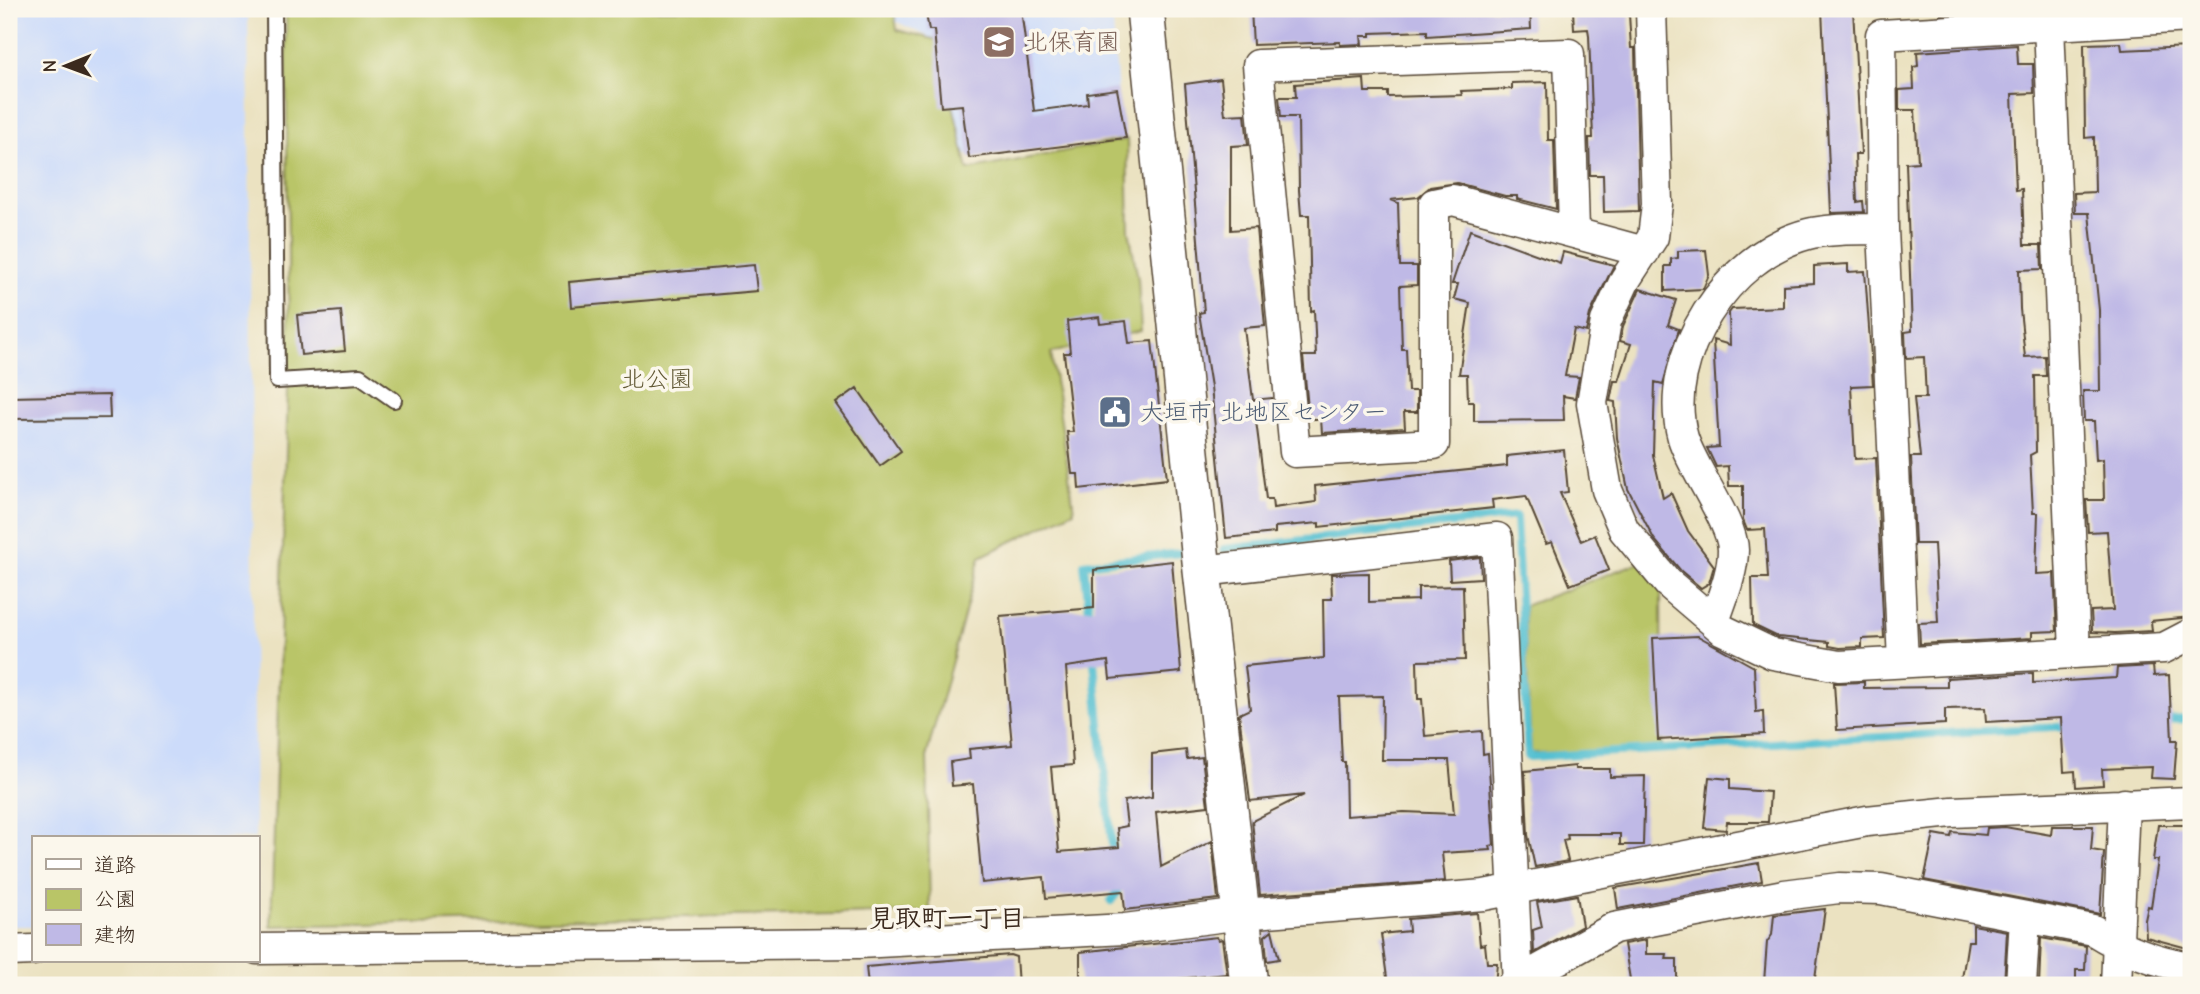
<svg xmlns="http://www.w3.org/2000/svg" width="2200" height="994" font-family="'Comic Neue','Klee One',sans-serif">
<style>
.built{fill:#ccdbfa}
.green{fill:#b9c567;stroke:#7a7842;stroke-width:2}
.lines{fill:none;stroke-linecap:round;stroke-linejoin:round}
.stream{stroke:#55c0d1;stroke-width:8}
.building{fill:#bfb9e6;fill-rule:evenodd}
.service-casing{stroke:#554636;stroke-width:18}
.minor-casing{stroke:#554636;stroke-width:33}
.tertiary-casing{stroke:#554636;stroke-width:40}
.service{stroke:#fff;stroke-width:14}
.minor{stroke:#fff;stroke-width:30}
.tertiary{stroke:#fff;stroke-width:37}
.labels{text-anchor:middle;stroke-width:7;stroke-linejoin:round;paint-order:stroke}
.education-label{font-size:24px;fill:#785e54;stroke:#fbf7ec;text-anchor:start}
.park-label{font-size:24px;fill:#615834;stroke:#fbf7ec}
.service-label{font-size:24px;fill:#4e5e75;stroke:#fbf7ec;text-anchor:start}
.neighbourhood-label{font-size:26px;font-weight:bold;fill:#3b2a1e;stroke:#fbf7ec}
</style>
<rect width="100%" height="100%" fill="#fbf7ec"/>
<filter id="ink" filterUnits="userSpaceOnUse"><feTurbulence type="fractalNoise" baseFrequency=".0143" numOctaves="2"/><feDisplacementMap in="SourceGraphic" scale="14" xChannelSelector="R" yChannelSelector="G"/><feConvolveMatrix kernelMatrix="1 2 1 2 8 2 1 2 1" color-interpolation-filters="sRGB"/></filter>
<filter id="wash" filterUnits="userSpaceOnUse"><feTurbulence type="fractalNoise" baseFrequency=".00686" numOctaves="4" result="noise"/><feDisplacementMap in="SourceGraphic" scale="28" xChannelSelector="R" yChannelSelector="G"/><feGaussianBlur stdDeviation="1.57" result="paint"/><feColorMatrix in="noise" values="0 0 0 0 0 0 0 0 0 0 0 0 0 0 0 0 0 1.4 0 .05"/><feComposite in="paint" operator="in"/></filter>
<g filter="url(#wash)">
<rect width="100%" height="100%" fill="#ebe2c1"/>
<path class="built" d="M9 9H248L255 838H33V926H9Z
M897 9H1112L1120 124 964 155 938 41 895 21Z"/>
<path class="green" d="M286 9H894L897 30 938 40 968 170 1127 139 1129 230 1138 279 1141 331 1051 353 1074 511 980 557 927 754 930 912 271 926 289 358Z
M1640 562 1661 588 1662 751 1531 753 1524 606Z"/>
<g class="lines">
<path class="stream" d="M1224 549 1516 516 1528 757 2071 726
M1090 619 1084 564 1180 553
M1093 652 1113 855
M2160 720 2191 719
M1111 901 1117 893 1116 882"/>
</g>
<g id="blocks">
<path class="building" d="M925 9H1021L1034 111 1088 104 1087 93 1117 89 1126 138 969 158 962 105 941 107 934 30H929Z
M1251 9H1530L1531 29 1427 36V31L1371 33V36H1361L1362 44 1340 45V42L1253 45Z
M1573 9H1616V15L1629 14 1631 48H1635L1639 211 1604 212 1603 175H1590L1589 138H1593L1589 35 1588 29 1574 30Z
M1822 9H1853L1861 154H1855L1857 202 1863 201 1864 212 1831 213Z
M1941 9H2016V10L1941 14Z
M2121 43 2122 50 2189 47 2191 617 2151 621 2152 631 2115 633 2092 632V629L2091 611 2113 610 2107 531 2088 532 2086 500H2104L2103 459 2096 460 2094 421H2084L2083 391H2100L2099 310 2089 213H2075L2074 193 2095 192 2094 137 2085 138 2084 44Z
M2017 45 2018 64H2033L2034 93 2012 94 2016 190 2022 189 2024 245H2041L2042 269 2019 270 2020 309 2025 357 2045 356 2046 376H2035L2036 452 2030 455 2033 513H2038L2036 574 2054 573 2057 631 2032 632V638L1920 644 1919 623 1938 622 1934 544H1915L1911 457H1920L1914 398H1926L1924 357 1906 358 1905 332 1912 331 1906 163 1918 162 1915 110H1899V90L1914 89 1913 67 1918 66 1917 52Z
M1221 79 1225 115 1245 114 1248 145 1231 146V230L1256 228 1265 326 1244 328 1253 400 1272 398 1274 418 1256 421 1266 499H1272L1273 508 1316 502 1315 486 1507 466V456L1564 450 1568 492 1560 493 1581 541 1595 535 1609 570 1570 585 1552 542 1546 544 1526 496 1492 500 1493 508 1319 527V523L1275 527V533L1226 538 1211 387 1199 313 1204 312 1185 84Z
M1364 79 1365 92H1388V97L1462 95 1461 91 1512 89V83L1547 82 1548 140H1554L1556 209 1517 199V196H1505L1457 183 1430 187 1418 197 1390 200 1398 203 1400 266H1417V285L1400 286 1402 349H1406L1408 391H1417V412H1404L1405 428 1322 433 1321 419H1309L1303 356H1316L1314 310 1311 311 1309 215H1301L1299 190 1298 117H1281L1279 97H1296L1295 84Z
M1470 230 1560 263 1563 252 1614 265 1590 314 1586 332 1574 329 1565 376 1579 377 1575 398 1563 396 1564 420 1474 421V402H1468L1467 374H1459L1470 303 1454 299 1458 284H1452Z
M1706 250 1709 275 1703 289 1665 291V266H1671V259L1678 258V251Z
M1848 264V272L1865 271 1873 385 1851 386 1855 459 1876 458 1884 638 1862 639V647L1840 648 1829 646V642L1778 637 1753 625 1752 578H1768L1765 529 1747 530 1743 520V486H1729L1728 466 1716 467 1707 448 1719 447 1713 340 1730 345 1729 313 1732 309 1783 307V285L1814 283V266Z
M754 265 757 291 571 307 569 282Z
M1640 289 1676 300 1668 325 1679 329 1663 384 1655 382 1653 455 1663 498 1671 493 1688 531 1714 566 1709 583 1701 588 1681 571 1654 539 1628 489 1617 438 1615 402 1610 401 1614 381H1619L1631 344 1620 341 1623 326Z
M341 311 345 351 301 355 297 315Z
M1099 317 1100 324 1126 321 1129 343 1152 341 1167 479 1079 489 1078 474H1072L1067 432H1073L1064 353H1070L1067 321Z
M857 388 901 451 880 466 836 403Z
M109 395 110 418 9 419V397Z
M1480 557 1481 578 1450 580 1449 561Z
M1172 561 1181 672 1110 679 1108 661 1066 667 1073 765 1051 767 1059 852 1119 847 1117 828 1127 826 1124 801 1152 797V754L1186 750 1187 759 1202 757 1208 806 1156 812 1161 867 1212 841 1218 899 1125 910 1123 891 1046 898 1044 877 982 883 973 784 952 786 950 762 970 759 969 749 1012 745 1000 616 1094 608V570Z
M1369 573V602L1418 600V587L1463 586 1465 660 1417 661 1418 699H1422L1425 736 1482 731 1483 754 1488 753 1494 845 1490 846 1491 850 1442 853 1445 881 1260 895 1252 821 1304 795 1250 801 1239 714 1250 709 1245 666 1324 658 1323 599H1332L1331 574ZM1383 696 1382 760H1449L1454 814 1404 812 1346 816 1345 762H1342L1339 697Z
M1698 636 1754 667 1756 712 1763 711 1764 734 1658 740 1653 638Z
M2153 666 2154 676 2169 675 2172 740H2177L2174 779 2151 778 2152 767 2102 769 2103 785 2076 787 2075 771 2064 772 2061 718 1986 722 1985 708 1945 709V724L1837 730 1834 683 1864 682V688L1947 687V678L2033 673V683L2116 678 2117 668Z
M1575 766V769H1610V777L1645 776 1643 845H1620V834H1567L1568 839 1563 840 1568 861 1535 867 1528 835 1525 771Z
M1709 777 1730 779V789L1770 792 1768 822H1727L1726 830 1704 828Z
M2158 825H2191V949L2146 937 2145 920 2148 906 2151 907 2158 860H2153Z
M2052 826H2093L2091 850 2104 852 2100 914 1924 880 1934 834 1951 837 1952 832 1986 835 1987 828 2005 827 2051 835Z
M1759 863 1762 881 1618 909 1615 888Z
M1577 895 1582 926 1534 953 1533 930 1542 927 1537 902Z
M1825 909 1814 985H1776L1764 982 1767 942 1772 935 1774 915Z
M1477 913 1480 945 1485 944 1487 963H1497L1495 985H1388L1381 934 1409 931 1408 919Z
M1973 925 2007 931 2004 985H1961L1968 941H1973Z
M1272 930 1279 959 1267 961 1265 936Z
M1217 937 1218 940 1222 939 1227 974 1178 979V985H1080V952Z
M2041 938 2086 946 2085 970H2076V982H2072V985H2039Z
M1646 940V954H1667L1666 959H1677V985H1631L1624 944Z
M1010 955 1016 957 1018 985H963V982L868 985 866 967Z
M2148 975 2164 979 2163 985H2148Z"/>
</g>
</g>
<g filter="url(#ink)">
<use href="#blocks" fill-opacity="0" stroke="#554636" stroke-width="2"/>
<g class="lines">
<defs>
<path id="service" d="M274 9 277 381 360 376 394 400"/>
<path id="minor" d="M1651 9 1657 204 1653 237 1625 280 1606 321 1592 403 1607 490 1624 530 1668 583 1723 630 1773 654 1839 666 2164 648 2191 634
M2049 25 2075 653
M1574 231 1569 54 1258 65 1295 452 1434 444V204L1453 200 1644 252
M1202 571 1497 538 1518 985
M1714 622C1721 600 1733 574 1733 550 1733 523 1692 468 1683 438 1660 357 1729 254 1808 234 1831 228 1859 230 1883 229
M1903 662 1883 229 1881 35 2191 17
M257 949 859 943 1125 929 1242 914 1484 895 1867 821 1952 812 2191 802
M9 951 33 950
M1512 985 1614 928 1784 895 1839 888 1881 889 2093 930C2123 949 2155 962 2191 967
M2021 985 2025 918
M2116 985 2124 804"/>
<path id="tertiary" d="M1145 9 1202 571 1249 985"/>
</defs>
<use href="#service" class="service-casing"/>
<use href="#minor" class="minor-casing"/>
<use href="#tertiary" class="tertiary-casing"/>
<use href="#service" class="service"/>
<use href="#minor" class="minor"/>
<use href="#tertiary" class="tertiary"/>
</g>
</g>
<defs>
<symbol id="school-square" viewBox="-11 -11 22 22"><rect x="-9" y="-9" width="18" height="18" rx="4" fill="#8d6e63" stroke="#fbf7ec"/><path d="M0-5L7-2L0 1L-7-2ZM-4 1L0 2.5L4 1V4Q0 6-4 4Z" fill="#fff"/></symbol>
<symbol id="civic-square" viewBox="-11 -11 22 22"><rect x="-9" y="-9" width="18" height="18" rx="4" fill="#5c6f8a" stroke="#fbf7ec"/><path d="M-.6-6.5H3V-4.5H.6V-3L4-1V1h2V6H-6V1h2V-1L-.6-3ZM-1.2 2.5V6h2.4V2.5Z" fill="#fff"/></symbol>
</defs>
<g fill-rule="evenodd">
<use href="#school-square" x="980" y="23" width="38" height="38"/>
<use href="#civic-square" x="1096" y="393" width="38" height="38"/>
</g>
<g class="labels">
<g class="education-label">
<text x="1024" y="50">北保育園</text>
</g>
<g class="park-label">
<text x="657" y="387">北公園</text>
</g>
<g class="service-label">
<text x="1140" y="420">大垣市 北地区センター</text>
</g>
<g class="neighbourhood-label">
<text x="947" y="927">見取町一丁目</text>
</g>
</g>
<rect width="2200" height="994" fill="none" stroke="#fbf7ec" stroke-width="35"/>
<rect x="32" y="836" width="228" height="126" fill="#fbf7ec" stroke="#aea59a" stroke-width="2"/>
<rect x="46" y="859" width="35" height="10" fill="#ffffff" stroke="#aea59a" stroke-width="2"/>
<text x="94" y="872" font-size="21" fill="#3b2a1e">道路</text>
<rect x="46" y="889" width="35" height="21" fill="#b9c567" stroke="#aea59a" stroke-width="2"/>
<text x="94" y="906" font-size="21" fill="#3b2a1e">公園</text>
<rect x="46" y="924" width="35" height="21" fill="#bfb9e6" stroke="#aea59a" stroke-width="2"/>
<text x="94" y="942" font-size="21" fill="#3b2a1e">建物</text>
<g transform="translate(66 66) rotate(269)" stroke="#fbf7ec" stroke-width="5" paint-order="stroke">
<path d="M0-5L12 26L0 18L-12 26Z" fill="#3b2a1e"/>
<text y="-10" font-size="19" font-weight="bold" text-anchor="middle" fill="#3b2a1e">N</text>
</g>
</svg>
